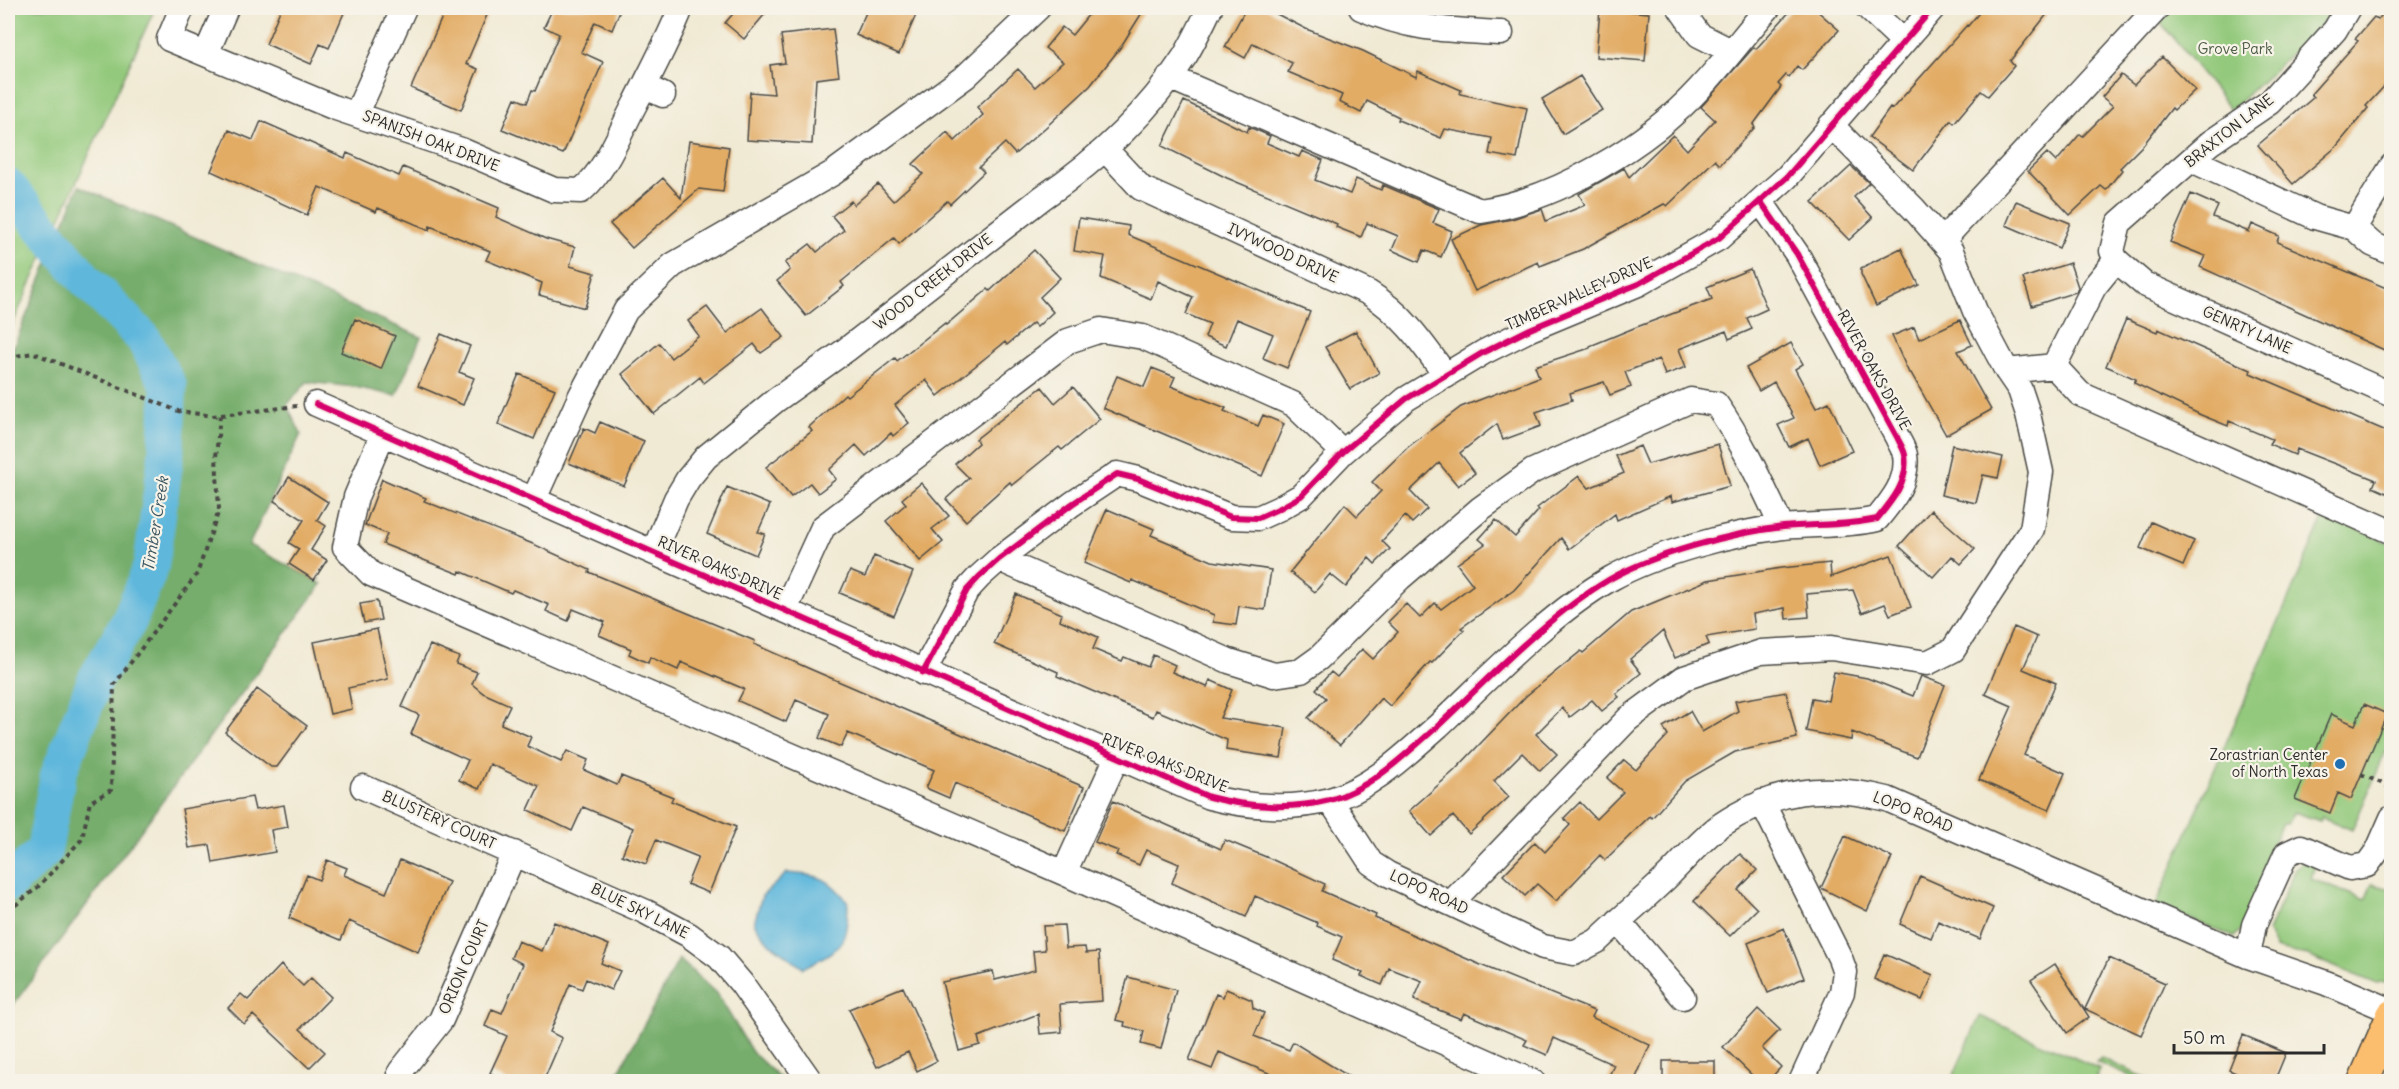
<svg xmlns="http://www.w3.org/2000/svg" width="2399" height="1089" font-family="Delius,sans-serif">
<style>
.green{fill:#93c97c;stroke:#5f7a54;stroke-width:1.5}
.forest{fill:#76ad6c;stroke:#506c4c;stroke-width:1.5}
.water{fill:#5fb7dc;stroke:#457184;stroke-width:1.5}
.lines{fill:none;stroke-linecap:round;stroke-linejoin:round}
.river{stroke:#5fb7dc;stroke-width:36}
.building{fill:#e2ac65}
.minor-casing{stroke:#494844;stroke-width:27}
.major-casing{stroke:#494844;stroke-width:33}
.path{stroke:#494844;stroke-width:4;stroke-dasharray:4.5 4.5;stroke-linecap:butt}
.minor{stroke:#fff;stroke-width:24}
.major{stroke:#fbbd6e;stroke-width:30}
.cycleway-casing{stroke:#f7f3e8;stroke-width:10}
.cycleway{stroke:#d6006c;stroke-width:6}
.poi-dot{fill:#1f6fb2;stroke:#f7f3e8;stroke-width:2}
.labels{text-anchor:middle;stroke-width:4.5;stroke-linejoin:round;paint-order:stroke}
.park-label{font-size:15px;fill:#4a5a43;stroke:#f7f3e8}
.street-label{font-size:15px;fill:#2b2b2b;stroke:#f7f3e8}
.poi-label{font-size:15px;fill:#2b2b2b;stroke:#f7f3e8;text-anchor:end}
.water-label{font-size:16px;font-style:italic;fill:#3b5560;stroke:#f7f3e8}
</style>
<rect width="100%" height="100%" fill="#f7f3e8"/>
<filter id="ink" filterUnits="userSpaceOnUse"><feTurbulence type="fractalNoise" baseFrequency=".0167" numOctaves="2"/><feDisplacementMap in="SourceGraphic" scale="12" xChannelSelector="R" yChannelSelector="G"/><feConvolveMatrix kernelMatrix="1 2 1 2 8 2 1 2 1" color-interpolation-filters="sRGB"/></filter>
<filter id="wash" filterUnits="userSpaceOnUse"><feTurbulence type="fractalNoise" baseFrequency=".008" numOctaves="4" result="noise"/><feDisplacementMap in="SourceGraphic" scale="24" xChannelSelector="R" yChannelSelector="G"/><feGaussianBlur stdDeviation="1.35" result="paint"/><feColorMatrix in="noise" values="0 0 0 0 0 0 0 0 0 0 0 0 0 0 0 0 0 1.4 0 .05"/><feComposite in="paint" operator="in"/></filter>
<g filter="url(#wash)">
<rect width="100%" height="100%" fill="#f0ead4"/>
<path class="green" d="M8 8H155L8 334Z
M2174 8H2333L2327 20 2231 110 2161 23Z
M2325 514 2391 544V757L2386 751 2352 830 2322 817 2320 821 2294 812 2287 824 2282 823 2272 845 2276 849 2243 928 2234 937 2156 905Z
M2316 862 2311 879 2365 900 2372 884 2391 889V981L2375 983 2308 956 2276 948 2268 932 2295 868 2302 863Z
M1980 1016 2100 1069 2095 1080 1951 1081Z
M2101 1058 2152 1081H2141L2096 1062Z"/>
<path class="forest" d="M79 186 421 337 396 396 355 387 307 382 287 405 301 434 249 545 322 584 8 1012V361Z
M679 959 718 995 752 1052 783 1081H614Z"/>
<path class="water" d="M787 873C820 876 826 875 848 902 847 947 841 948 803 968L767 941 754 923 762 896Z"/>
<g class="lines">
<path class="river" d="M8 186 85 279 143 338 169 386 166 456 151 566 129 621 95 680 58 775 44 851 8 884"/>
</g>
<g id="blocks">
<path class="building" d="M281 8H346L329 48 320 44 311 64 266 44Z
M446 8H490L466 64 478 69 461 110 411 88Z
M553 8H621L612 30 595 22 581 52 603 62 563 154 502 129 515 98 527 103 532 90 535 91 559 34 544 27Z
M738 8H770L744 39 725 23Z
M868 8H919L899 54 856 35Z
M1094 8H1145L1120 48 1090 86 1046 127 1015 154 1005 143 979 167 984 172 950 204 947 201 899 244 894 238 841 282 844 286 806 316 777 281 790 270 785 263 810 244 817 252 844 230 832 216 851 201 854 205 878 184 893 201 923 174 913 164 947 132 955 141 983 115 977 107 1018 69 1035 87 1063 62 1045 48 1062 27 1072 35Z
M1246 8H1265L1306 29 1363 51 1416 77 1418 71 1461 90 1460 94 1527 108 1517 159 1489 154 1492 138 1445 129 1441 138 1398 120 1399 117 1367 101 1361 113 1339 102 1342 95 1288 72 1292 63 1253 43 1245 58 1225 47Z
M1793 8H1814L1839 30 1802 70 1797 66 1789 77 1786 75 1778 84 1781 87 1753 125 1755 127 1720 165 1715 160 1667 206 1664 204 1583 249 1540 266 1538 262 1475 291 1451 239 1481 225 1512 219 1542 209 1546 221 1585 205 1579 194 1624 168 1629 177 1673 135 1687 150 1715 120 1701 107 1754 47 1756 49Z
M1983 8H2052L2010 61 2014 66 1988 96 1981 91 1954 123 1951 120 1913 170 1869 137 1890 108 1892 109 1967 25 1968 26Z
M2387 8H2391V79L2366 106 2368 108 2336 147 2293 184 2258 145 2314 97 2311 94 2358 41 2355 39 2374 17 2378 20Z
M1600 9 1649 13 1645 61 1596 57Z
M833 29 839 76 816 79 812 144 747 140 750 92 774 94 770 65 785 63 781 35Z
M2162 57 2195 90 2174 110 2172 108 2144 144 2120 168 2122 170 2106 190 2101 186 2070 215 2028 171 2047 153 2056 162 2080 134 2083 136 2113 106 2102 97 2121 75 2134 85Z
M1580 76 1602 110 1563 134 1542 99Z
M1184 101 1247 132 1249 127 1270 136 1267 143 1299 157 1302 151 1323 160 1315 180 1350 194 1356 179 1381 190 1383 185 1439 209 1433 223 1452 231 1441 257 1424 250 1419 262 1392 250 1398 236 1367 223 1361 237 1336 227 1337 224 1227 178 1162 146Z
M261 121 345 158 347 153 399 176 403 167 499 208 496 217 546 239 575 247 570 266 595 273 585 308 539 295 542 283 486 260 490 251 430 226 429 230 378 208 376 212 319 187 307 215 211 171 229 130 253 140Z
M689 141 729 147 723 192 699 189 632 248 610 224 663 178 681 198Z
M1851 166 1869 183 1854 197 1873 218 1849 240 1812 202Z
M2191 194 2218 206 2213 217 2249 232 2252 224 2279 236 2277 242 2391 290V353L2200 267 2205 256 2170 242Z
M2016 201 2070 223 2059 248 2006 225Z
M1079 218 1129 226 1128 235 1310 312 1287 368 1263 358 1273 334 1237 319 1226 346 1205 337 1210 324 1186 314 1193 297 1158 281 1151 299 1101 278 1105 256 1074 251Z
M1901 248 1919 285 1876 306 1861 274V268Z
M1034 250 1060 278 1040 297 1053 312 1037 327 1033 323 1007 345 1005 342 938 396 926 380 895 405 909 423 893 436 891 433 866 456 856 445 829 470 836 479 818 493 810 483 791 497 766 467 812 431 809 427 845 394 847 396 895 358 897 361 945 323 946 325 988 289 990 291Z
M2070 263 2078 287 2076 292 2032 306 2023 278Z
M1750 269 1767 309 1747 318 1752 329 1729 339 1726 331 1679 349 1686 367 1665 375 1659 359 1625 372 1631 387 1610 395 1604 382 1570 393 1572 400 1536 412 1541 426 1503 440 1497 424 1460 453 1475 473 1458 486 1439 463 1410 491 1427 509 1412 523 1405 516 1382 541 1390 549 1375 564 1369 558 1346 587 1330 574 1315 592 1290 572 1345 504 1357 516 1381 491 1372 482 1408 447 1461 407 1539 377 1535 366 1590 348V346L1634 328 1712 299 1707 287Z
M707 307 727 333 762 308 784 337 761 353 754 344 704 383 700 377 654 414 622 374 659 343 671 358 699 336 688 321Z
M355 319 395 336 381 369 341 352Z
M2126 319 2157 332 2158 329 2251 370 2250 373 2391 433V495L2373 487 2376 480 2297 449 2295 455 2269 444 2272 439 2229 421 2228 426 2201 415 2134 383 2136 379 2106 366Z
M1960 320 1972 345 1958 351 1991 410 1946 435 1911 373H1909L1892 336 1914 327 1919 339Z
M1356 331 1379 373 1350 389 1325 347Z
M441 334 470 346 459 372 474 378 463 405 418 386Z
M1791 343 1803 364 1795 369 1816 408 1829 402 1852 451 1820 465 1808 438 1789 447 1778 425 1794 418 1774 382 1759 391 1746 368Z
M1152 368 1175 377 1171 386 1226 408 1224 411 1258 426 1263 415 1284 424 1262 476 1103 408 1117 376 1144 387Z
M519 374 555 389 534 439 498 424Z
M1042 387 1055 403 1073 387 1100 419 1062 450 1059 447 1012 485 1010 482 966 521 946 499 969 478 955 464 978 443 976 439Z
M600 422 644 441 624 486 569 463 584 428 595 433Z
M1718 444 1730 486 1672 502 1671 496 1617 520 1615 514 1569 549 1561 538 1514 590 1461 628 1464 630 1432 663 1430 662 1390 706 1381 698 1340 745 1308 718 1326 698 1316 689 1331 672 1337 677 1362 649 1373 659 1398 632 1388 622 1406 604 1420 618 1435 603 1441 609 1473 585 1457 564 1485 544 1479 539 1496 520 1515 537 1539 510 1537 508 1579 476 1589 488 1624 473 1616 456 1640 446 1648 464Z
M1952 445 2003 457 1998 478 1983 475 1976 503 1941 495Z
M289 477 328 502 317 520 326 526 311 550 327 560 314 580 289 564 299 549 289 543 304 520 274 501Z
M382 479 426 498 424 501 533 544 590 570 589 572 755 641 754 644 810 669 1084 787 1065 831 955 783 949 798 926 788 934 770 848 733 841 747 819 738 829 714 796 700 786 722 738 701 744 689 681 662 678 670 650 657 648 663 629 654 631 649 599 635 605 622 573 609 568 621 546 611 549 605 513 590 511 593 460 571 459 574 383 544 387 534 365 525Z
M921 483 949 516 932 529 943 542 920 561 886 521 906 504 902 499Z
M727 487 770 505 758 532 765 534 756 555 707 534Z
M1107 509 1154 529 1151 535 1212 561 1271 570 1265 610 1239 606 1236 625 1213 622 1214 615 1132 580 1131 583 1084 563Z
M1931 510 1975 549 1961 564 1952 556 1933 577 1899 546Z
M2151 522 2194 541 2183 566 2140 548Z
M1891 555 1911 607 1890 615 1885 604 1862 613 1853 590 1807 594 1809 617 1786 619 1785 608 1753 614 1755 629 1706 637 1709 644 1675 658 1663 631 1630 659 1641 673 1616 694 1619 697 1602 711 1592 700 1570 717 1562 708 1536 734 1557 754 1540 771 1522 753 1494 781 1509 797 1469 834 1453 816 1431 836 1409 811 1454 771 1526 696 1581 651 1583 653 1631 612 1708 580 1781 568 1830 563 1831 577Z
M874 556 913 572 894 616 840 593 850 571 865 577Z
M1016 594 1062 614 1060 620 1098 637 1093 649 1122 661 1124 657 1148 667 1153 655 1175 665 1172 672 1207 687 1210 680 1232 690 1220 718 1286 728 1281 758 1226 750 1227 740 1156 710 1153 717 1057 676 1058 672 994 644Z
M377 601 381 620 364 623 360 604Z
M2014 627 2037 637 2023 669 2056 683 2024 755 2065 773 2049 810 1979 780 2012 706 1985 694Z
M377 629 388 679 348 688 352 709 330 714 314 642Z
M430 645 459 657 456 664 477 672 472 684 483 693 510 705 501 724 531 737 527 746 561 762 567 751 588 760 584 770 617 785 621 776 673 797 671 801 736 827 709 893 687 884 698 857 656 840 646 864 622 855 633 828 583 807 572 831 528 810 539 786 490 764 479 789 459 780 468 760 411 734 419 715 402 707Z
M1834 672 1867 678 1913 696 1921 676 1945 685 1917 757 1852 732 1851 740 1806 731 1812 698 1828 701Z
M257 689 307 726 277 767H271L225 732Z
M1786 692 1797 738 1735 752 1685 781 1652 818 1650 816 1605 860 1600 855 1556 901 1537 884 1525 896 1503 875 1535 842 1545 852 1570 825 1564 818 1580 802 1596 819 1623 792 1607 778 1624 760 1636 770 1668 735 1663 727 1690 711 1702 732 1738 711 1735 701Z
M2364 704 2387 714 2351 799 2338 793 2330 813 2295 799 2331 714 2355 725Z
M252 797 255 810 284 805 288 827 271 830 275 852 213 863 210 845 189 848 182 809Z
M1113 801 1221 849 1225 840 1271 859 1325 884 1322 891 1376 915 1375 918 1483 966 1594 1011 1591 1017 1650 1045 1634 1082H1606L1614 1065 1554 1038 1547 1055 1524 1045 1527 1040 1464 1013 1461 1019 1414 1000 1422 981 1389 968 1382 985 1361 976 1363 973 1332 960 1342 937 1317 926 1318 923 1255 896 1246 917 1172 883 1179 864 1146 850 1139 865 1116 855 1118 851 1095 842Z
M1845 836 1892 857 1867 911 1821 888Z
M1740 854 1757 870 1738 890 1757 909 1730 936 1694 901Z
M327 860 347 868 344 875 386 893 400 860 449 882 418 952 349 921 341 940 289 918 307 875 319 880Z
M1920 876 1993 908 1980 939 1938 921 1931 938 1900 924Z
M554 922 609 945 601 963 620 971 611 990 586 979 582 989 570 984 550 1032 562 1038 543 1082H509L490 1073 507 1036 485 1026 492 1009 502 1013 523 964 511 958 518 941 542 951Z
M1064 925 1066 948 1085 947 1086 953 1099 952 1102 1001 1060 1004 1062 1032 1040 1034 1038 1014 978 1037 980 1045 959 1051 942 982 993 971 995 980 1035 970 1033 951 1045 950 1043 926Z
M1784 928 1804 978 1768 993 1748 943Z
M1884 954 1933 975 1922 1000 1874 979Z
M2109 958 2165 983 2141 1035 2085 1009Z
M2055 964 2089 1017 2067 1033 2031 980Z
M281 965 303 986 311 978 331 997 300 1029 325 1052 309 1068 253 1015 244 1024 228 1008 241 994 248 1000Z
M1128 977 1176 990 1161 1049 1141 1044 1144 1031 1124 1026 1125 1022 1116 1020Z
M903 987 937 1061 917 1071 908 1052 877 1067 849 1009Z
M1226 989 1252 1000 1253 1008 1264 1013 1254 1036 1289 1050 1293 1042 1358 1082H1290L1219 1052 1212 1069 1189 1060 1216 994 1223 997Z
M1758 1009 1780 1030 1762 1048 1781 1067 1767 1082H1759L1723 1047Z
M2243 1035 2286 1053 2274 1082H2256L2229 1070Z
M1663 1061H1715V1082H1663Z"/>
</g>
</g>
<g filter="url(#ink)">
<use href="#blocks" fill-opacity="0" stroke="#494844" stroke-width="1.5"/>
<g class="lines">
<defs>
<path id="minor" d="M182 8 169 39 333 107 461 150 554 190 581 191C607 169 619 134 635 104 651 72 668 41 681 8
M1361 8C1410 30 1449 30 1501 33
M1680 8 1699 35 1731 51
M1868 8 1903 41
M2348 8 2335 30 2270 102 2210 143 2119 223 2112 251 2116 260 2144 284 2392 395
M206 54 226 8
M1169 77 1480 211C1557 200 1648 145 1700 88 1724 63 1745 34 1768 8
M644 86 663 95
M357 113 404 8
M1105 149 1141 188 1369 293C1403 314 1423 344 1446 376
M2192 160 2315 217 2354 228
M2392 166 2354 228 2372 244 2392 253
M1942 241 2157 8
M2116 260 2094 287 2054 366 2080 394 2392 532
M2007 371 2054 366
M316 404 1209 797C1247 807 1291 810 1330 800 1372 788 1406 754 1438 726 1491 676 1547 616 1610 579 1654 554 1731 533 1783 527 1814 524 1846 526 1877 519 1892 501 1909 481 1905 455 1904 449 1899 442 1897 437L1797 254 1761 202
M383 433 356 497 345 547 371 574 1064 873 1533 1082
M534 499 581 395 626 310 673 265 833 173 966 76 1038 8
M654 551 676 499 688 479 706 457 776 400 846 350 1042 198C1098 160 1148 113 1185 56 1194 41 1202 24 1210 8
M999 559 1229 661 1274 675 1301 671 1319 658 1400 578 1480 509 1533 471 1691 400 1716 404C1743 442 1762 485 1782 527
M785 610 823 527 1068 341 1101 330 1143 337 1293 404 1343 452
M923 673 967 590 979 577 999 559 1072 504 1117 474 1138 479 1231 517 1258 518 1280 508 1301 496 1343 452 1406 399 1484 352 1530 329 1638 284 1719 238 1787 177 1933 8
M363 787 646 912 689 935 719 957 742 984 811 1082
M1330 800 1371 863 1388 874 1543 947 1574 953 1597 941C1619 920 1643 900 1665 879 1683 862 1701 839 1721 825 1775 789 1824 783 1887 799L2248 956 2326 983 2392 1011
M1762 802 1840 958 1845 972 1842 992 1801 1082
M1064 873 1117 757
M1451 903 1628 719 1684 678 1761 652 1831 648 1927 663 1953 650 2032 529 2041 472 2028 414 2020 390 2007 371 1975 311 1951 251 1914 209 1831 125
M1618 921 1683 997
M2248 956 2254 925 2286 854 2301 847 2350 868 2367 865 2378 850 2392 818
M400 1072 441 1020 514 853"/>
<path id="major" d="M2363 1082 2392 1015"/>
</defs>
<use href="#minor" class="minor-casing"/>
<use href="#major" class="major-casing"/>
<path class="path" d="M8 357 34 353 178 411 213 416 297 406
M2361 774 2392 788
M8 911 38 887 82 839 90 802 111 790 114 685 197 574 219 510 216 457 220 415
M8 1072 10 1082"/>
<use href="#minor" class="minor"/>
<use href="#major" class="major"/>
<defs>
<path id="cycleway" d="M316 404 1209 797C1247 807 1291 810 1330 800 1372 788 1406 754 1438 726 1491 676 1547 616 1610 579 1654 554 1731 533 1783 527 1814 524 1846 526 1877 519 1892 501 1909 481 1905 455 1904 449 1899 442 1897 437L1797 254 1761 202
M923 673 967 590 979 577 999 559 1072 504 1117 474 1138 479 1231 517 1258 518 1280 508 1301 496 1343 452 1406 399 1484 352 1530 329 1638 284 1719 238 1787 177 1933 8"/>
</defs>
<use href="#cycleway" class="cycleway-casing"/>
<use href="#cycleway" class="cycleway"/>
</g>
</g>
<circle class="poi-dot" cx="2340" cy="764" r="6"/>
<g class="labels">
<g class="park-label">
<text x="2235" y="54">Grove Park</text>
</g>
<g class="street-label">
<text transform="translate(2229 131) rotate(-38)" y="5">BRAXTON LANE</text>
<text transform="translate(431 141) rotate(21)" y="5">SPANISH OAK DRIVE</text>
<text transform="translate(1283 253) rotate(25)" y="5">IVYWOOD DRIVE</text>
<text transform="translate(933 282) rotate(-38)" y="5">WOOD CREEK DRIVE</text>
<text transform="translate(1579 294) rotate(-24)" y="5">TIMBER VALLEY DRIVE</text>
<text transform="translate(2247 330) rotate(24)" y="5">GENRTY LANE</text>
<text transform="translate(1874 370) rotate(61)" y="5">RIVER OAKS DRIVE</text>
<text transform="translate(720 568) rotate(24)" y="5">RIVER OAKS DRIVE</text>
<text transform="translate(1165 763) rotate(22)" y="5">RIVER OAKS DRIVE</text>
<text transform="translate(1913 812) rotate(22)" y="5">LOPO ROAD</text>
<text transform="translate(439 820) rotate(24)" y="5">BLUSTERY COURT</text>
<text transform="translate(1429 892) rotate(25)" y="5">LOPO ROAD</text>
<text transform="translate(640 911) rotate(26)" y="5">BLUE SKY LANE</text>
<text transform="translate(464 967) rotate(-66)" y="5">ORION COURT</text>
</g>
<g class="poi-label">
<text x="2328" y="760">Zorastrian Center<tspan x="2328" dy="17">of North Texas</tspan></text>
</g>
<g class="water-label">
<text transform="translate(155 524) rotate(-81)" y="6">Timber Creek</text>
</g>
</g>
<rect width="2399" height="1089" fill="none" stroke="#f7f3e8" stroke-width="30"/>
<path d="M2174 1044v9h150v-9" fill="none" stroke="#2b2b2b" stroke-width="3"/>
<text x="2183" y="1044" font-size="18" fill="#2b2b2b" stroke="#f7f3e8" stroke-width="4.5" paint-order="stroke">50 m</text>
</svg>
